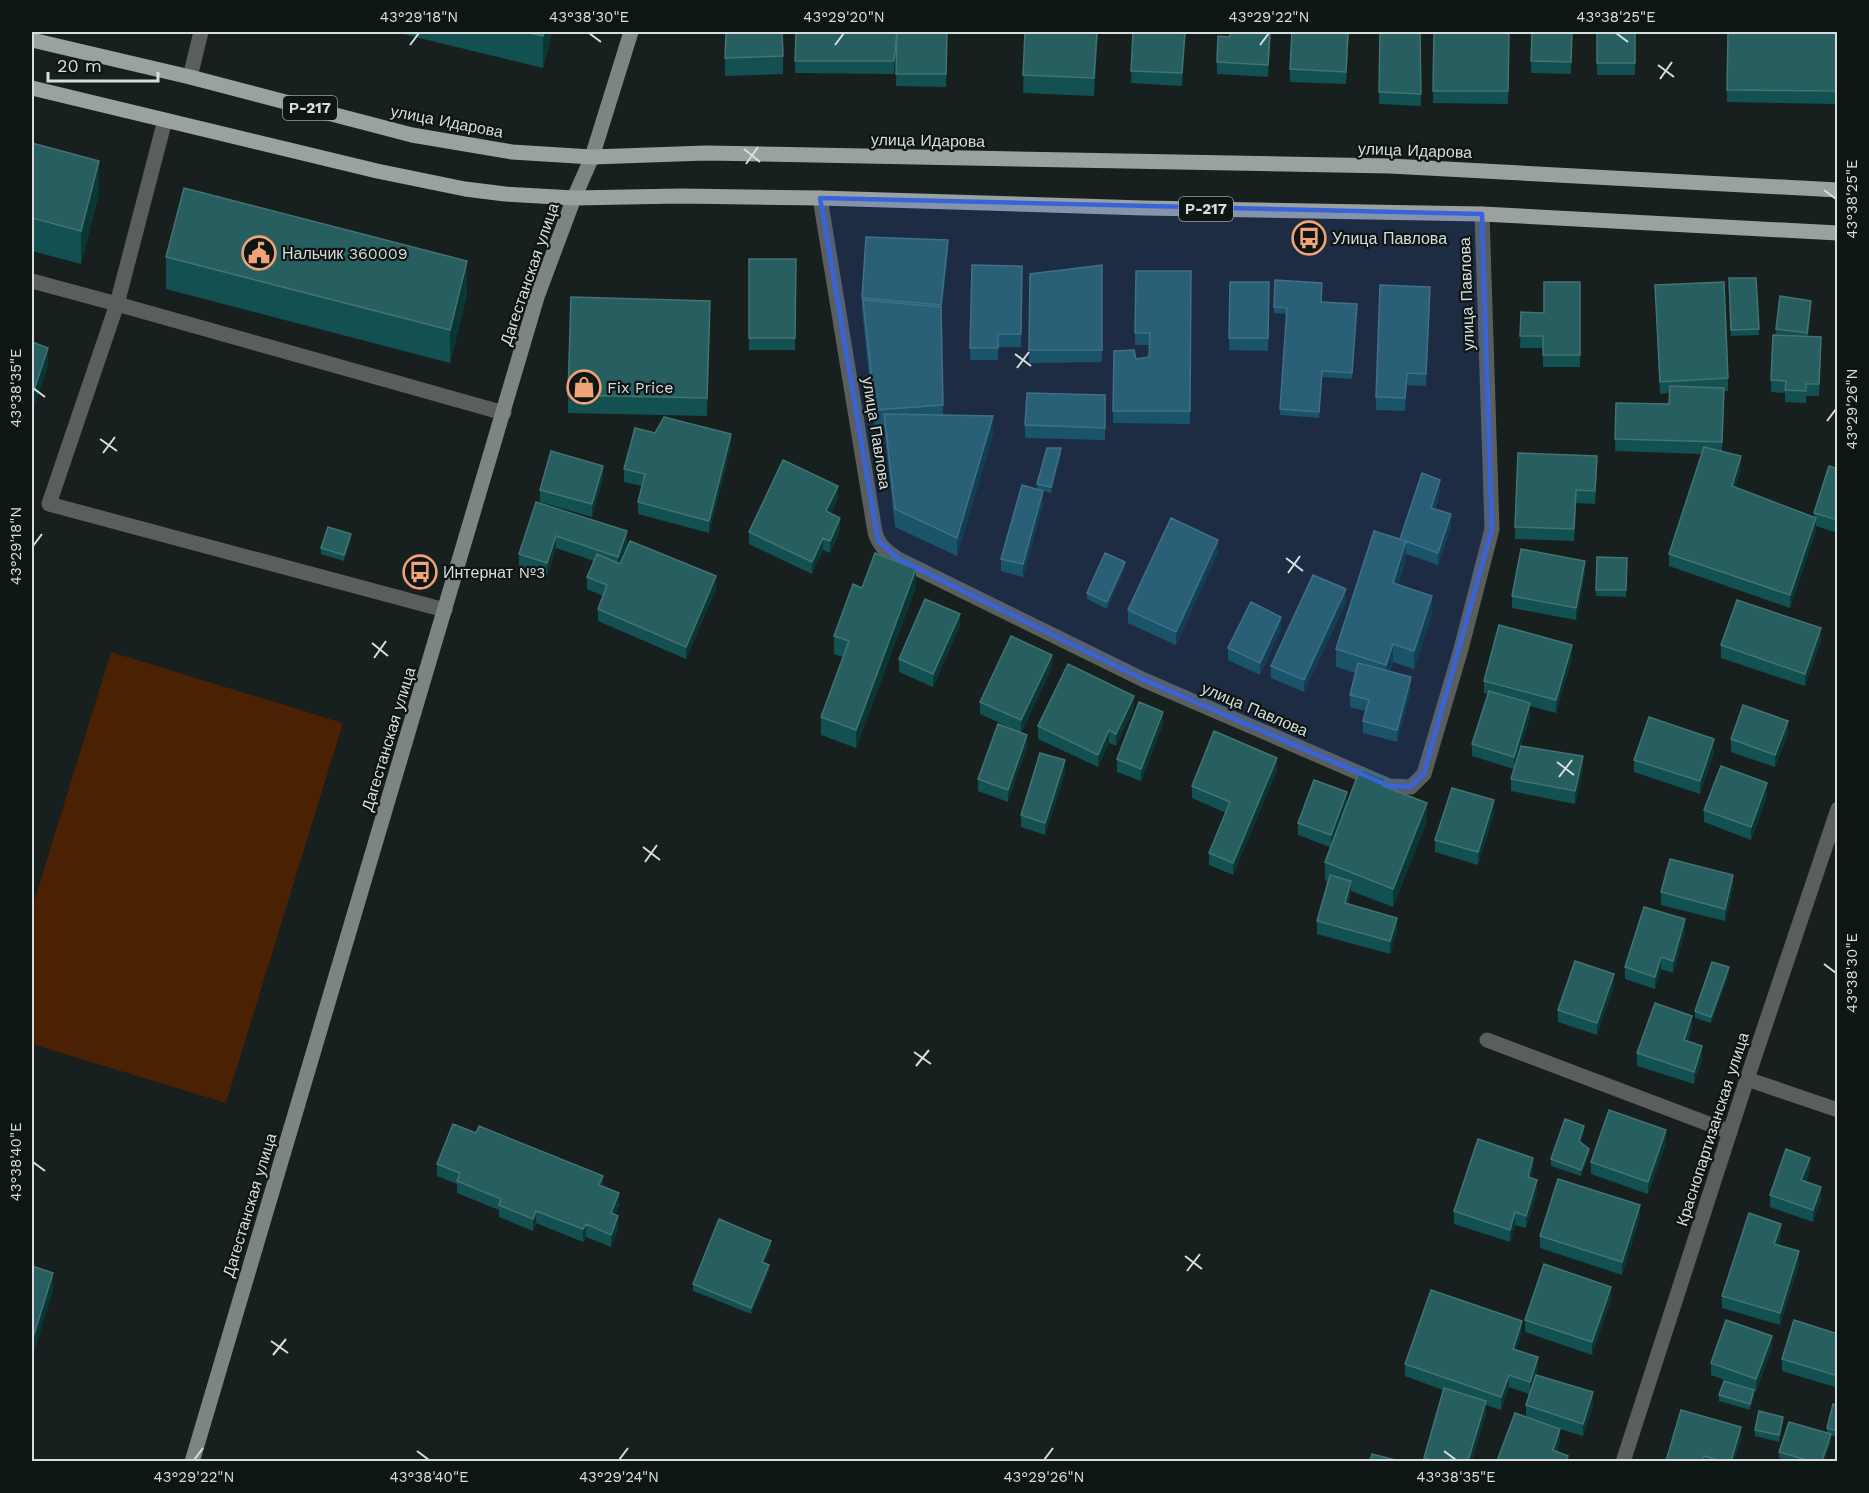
<svg xmlns="http://www.w3.org/2000/svg" width="1869" height="1493" font-family="'Work Sans',sans-serif">
<style>
.green{fill:#4b2104}
.lines{fill:none;stroke-linecap:round;stroke-linejoin:round}
.lane{stroke:#5a5f5e;stroke-width:15}
.street{stroke:#5a5f5e;stroke-width:15}
.secondary{stroke:#7d8484;stroke-width:15}
.primary{stroke:#99a1a1;stroke-width:15}
.wall{fill:#125051}
.shaded-wall{fill:#0b3636}
.building{fill:#275f60;stroke:#437373;stroke-width:1.5}
.marked{fill:#3963d9;fill-opacity:0.2;stroke:#3963d9;stroke-width:4.5;stroke-linejoin:round}
.ticks{fill:none;stroke:#d8dddd;stroke-width:2}
.labels{text-anchor:middle;stroke-width:4.5;stroke-linejoin:round;paint-order:stroke}
.shield{fill:#0e1515;stroke:#9ba1a1;stroke-width:1.5}
.shield-label{font-size:15px;font-weight:bold;fill:#d8dddd}
.street-label{font-size:16px;fill:#d8dddd;stroke:#0e1515}
.poi-label{font-size:16px;fill:#d8dddd;stroke:#0e1515;text-anchor:start}
.neatline{fill:none;stroke:#d8dddd;stroke-width:2}
.ticks-label{font-size:15px;text-anchor:middle;fill:#d8dddd}
</style>
<rect width="100%" height="100%" fill="#171f1f"/>
<path class="green" d="M111 652 343 723 226 1103 32 1044V908Z"/>
<g class="lines">
<path class="lane" d="M190 77 201 32
M165 120 117 304 504 413
M32 281 117 304 49 504 445 610
M1487 1040 1730 1132"/>
<path class="street" d="M820 198 875 532C879 546 886 551 898 559L1144 680 1389 786 1411 787 1424 774 1461 649 1492 529 1482 214
M1747 1079 1838 1110
M1623 1462 1747 1079 1838 809"/>
<path class="secondary" d="M192 1462 537 297 574 198 592 157 631 32"/>
<path class="primary" d="M32 40 190 77 412 135 512 152 592 157 706 153 1390 166 1838 190
M32 88 377 171 465 189 505 194 574 198 681 196 820 198 1144 208 1482 214 1838 233"/>
</g>
<path class="wall" d="M395 32H552L543 68Z
M796 32H947L946 87 896 86 897 46 894 74 795 73Z
M1025 32H1098L1094 96 1023 93Z
M1133 32H1185L1182 86 1131 83Z
M1230 32H1271L1268 77 1217 74V62L1230 37Z
M1349 32 1346 84 1290 82V69Z
M1380 32H1420L1421 106 1379 104Z
M1434 32H1509L1508 104 1433 103Z
M1532 32H1572L1571 74 1531 73Z
M1597 32H1635V75H1597Z
M1676 32H1721V33Z
M1837 32 1836 104 1727 102V90Z
M783 56V74L725 76V58Z
M32 143 99 193 81 264 32 251Z
M948 253 941 317 943 415 993 434 957 556 895 527 884 427 875 428 862 310V298Z
M166 257 467 294 450 363 166 289Z
M749 259H796L795 350H749Z
M972 265 1022 266 1021 347H998V360H970Z
M1102 265V362L1029 363 1030 274Z
M1136 271H1191L1190 424 1113 423 1114 351 1136 359 1149 357V345H1135Z
M1729 278H1756L1759 335 1731 336Z
M1230 282H1269L1268 351 1229 350Z
M1580 282V367H1543V348H1520L1521 312 1544 313Z
M1655 285 1728 378V391H1724L1722 452 1741 469 1735 487 1814 517V513L1838 469V533L1816 526V531L1790 608 1669 566V554L1702 454 1615 451 1616 403 1669 404V393L1660 394Z
M1430 299 1426 386 1407 385 1405 411 1376 410V397Z
M1321 302 1357 304 1352 379 1322 377 1319 418 1280 415 1287 314 1274 313V307Z
M1811 307 1808 336 1821 349 1819 396H1806V403L1785 402V393L1771 392V380L1776 329Z
M710 319 707 416 568 413V395Z
M1105 395V440L1025 438V425Z
M655 433 731 447 709 533 638 514V502L642 486 624 482V469Z
M1061 454 1051 493 1043 491V504L1023 577 1001 571V559L1037 490V484Z
M1597 468 1595 504 1576 503 1574 541 1515 539V527Z
M603 478 592 517 540 502V490Z
M1440 492 1435 509 1451 526 1438 565 1406 554V559L1398 585 1432 614 1414 669 1393 662 1390 672 1411 689 1397 742 1363 733V721L1366 711 1350 707V695L1356 673 1336 667V649L1400 539Z
M838 498 831 513 840 530 830 553 823 550 812 574 749 544V532Z
M536 502 627 543 620 564 716 589 686 659 598 621V609L603 596 587 589V577L594 561 556 548 547 575 519 566V554Z
M351 540 344 561 321 554V548Z
M1218 552 1176 645 1128 623V610Z
M1597 557 1627 558 1626 597 1596 596Z
M1125 568 1107 609 1087 599V593Z
M1585 574 1576 620 1512 608V596Z
M916 587 856 748 821 735V717L843 657 834 654V636L862 588Z
M1346 602 1304 692 1271 678V666Z
M960 626 933 687 899 672V659Z
M1281 629 1260 675 1228 660V648Z
M1821 640 1805 686 1721 658V645Z
M1572 657 1556 713 1530 706V716L1514 769 1472 756V744L1488 694 1484 693V681Z
M1052 667 1021 733 980 714V702Z
M1134 708 1116 746 1109 743 1098 767 1038 739V726Z
M1163 724 1141 781 1117 772V759Z
M1788 733 1775 767 1731 752V739Z
M1027 747 1008 802 978 791V779Z
M1714 752 1700 794 1634 772V760Z
M1583 769 1575 804 1511 791V779Z
M1277 770 1233 875 1209 865V853L1226 813 1192 798V786Z
M1065 773 1045 835 1021 827V815Z
M1386 787 1427 821 1393 907 1351 891 1348 904 1397 930 1390 954 1317 934V921L1328 882 1325 880V862L1330 847 1298 835V823L1347 804Z
M1767 796 1751 840 1704 822V810Z
M1494 813 1478 865 1435 852V840Z
M1733 888 1725 921 1661 905V892Z
M1685 932 1673 973 1661 969 1655 989 1625 979V967Z
M1729 974 1711 1023 1695 1018V1011Z
M1614 986 1597 1035 1558 1022V1010Z
M1692 1028 1688 1041 1702 1058 1694 1084 1637 1066V1053Z
M1584 1132 1580 1143 1589 1155 1581 1176 1551 1166V1159Z
M476 1133 603 1186 619 1205 615 1215 618 1229 611 1247 586 1237 583 1242 536 1223 533 1231 499 1217V1210L457 1193V1184L437 1176V1164Z
M1666 1143 1648 1194 1591 1174V1162Z
M1533 1170 1531 1178 1537 1192 1526 1228 1515 1225 1510 1242 1454 1224V1211Z
M1810 1170 1806 1181 1821 1199 1813 1222 1770 1207V1195Z
M1640 1217 1622 1275 1540 1248V1236Z
M1781 1236 1778 1245 1799 1264 1780 1325 1722 1308V1296Z
M771 1247 764 1263 769 1271 751 1314 693 1291V1284Z
M1611 1299 1592 1355 1525 1332V1320Z
M1522 1333 1516 1350 1538 1370 1536 1375 1593 1405 1583 1436 1560 1429V1441L1557 1451 1568 1461H1497L1526 1417V1405L1529 1394 1509 1387 1501 1410 1486 1405V1413L1472 1461H1424V1458L1443 1390 1405 1376V1364Z
M1838 1334V1388L1782 1371V1359Z
M1772 1348 1756 1391H1754V1396L1750 1410 1719 1401V1395L1738 1385 1711 1375V1363Z
M1838 1406V1437L1831 1435V1441L1824 1461H1790L1779 1458V1452L1827 1433V1428Z
M1783 1423 1779 1442 1755 1436V1430Z
M1741 1439 1734 1461H1666Z"/>
<path class="shaded-wall" d="M544 32H552L543 68V36Z
M897 32V44L894 74V61Z
M1097 32H1098L1094 96V78Z
M1185 32 1182 86V73Z
M1270 32H1271L1268 77V65Z
M99 161V193L81 264V231Z
M948 240V253L941 317V305Z
M467 261V294L450 363V330Z
M1821 337V349L1819 396V384Z
M48 348V366L32 414V396Z
M993 416V434L957 556V538Z
M731 434V447L709 533V521Z
M1061 448V454L1051 493V487Z
M1741 456V469L1732 498V486Z
M603 466V478L592 517V504Z
M1440 480V492L1431 520V508Z
M838 486V498L826 523V511Z
M1043 491V504L1023 577V564Z
M1451 514V526L1438 565V553Z
M840 518V530L830 553V541Z
M1816 518V531L1790 608V595Z
M627 531V543L618 569V557Z
M351 534V540L344 561V555Z
M556 536V548L547 575V563Z
M823 538V550L812 574V562Z
M1218 540V552L1176 645V632Z
M1406 541V559L1393 601V583Z
M1585 561V574L1576 620V608Z
M1125 562V568L1107 609V602Z
M916 569V587L856 748V730Z
M716 576V589L686 659V647Z
M1346 589V602L1304 692V680Z
M1432 596V614L1414 669V651Z
M960 614V626L933 687V674Z
M1281 617V629L1260 675V663Z
M1821 628V640L1805 686V674Z
M1393 644V662L1386 683V665Z
M1572 645V657L1556 713V700Z
M1052 655V667L1021 733V720Z
M1411 677V689L1397 742V730Z
M1134 696V708L1116 746V734Z
M1530 703V716L1514 769V757Z
M1163 712V724L1141 781V769Z
M1788 721V733L1775 767V755Z
M1109 730V743L1098 767V755Z
M1027 735V747L1008 802V790Z
M1714 739V752L1700 794V781Z
M1583 756V769L1575 804V791Z
M1277 758V770L1233 875V863Z
M1065 760V773L1045 835V823Z
M1767 783V796L1751 840V827Z
M1347 792V804L1331 847V835Z
M1494 800V813L1478 865V852Z
M1427 803V821L1393 907V889Z
M1733 875V888L1725 921V909Z
M1351 881V893L1345 916V903Z
M1397 918V930L1390 954V941Z
M1685 919V932L1673 973V961Z
M1661 957V969L1655 989V977Z
M1729 967V974L1711 1023V1017Z
M1614 974V986L1597 1035V1023Z
M1692 1016V1028L1684 1052V1040Z
M1702 1046V1058L1694 1084V1072Z
M1584 1126V1132L1579 1148V1141Z
M1666 1130V1143L1648 1194V1182Z
M1589 1149V1155L1581 1176V1170Z
M1533 1158V1170L1528 1189V1177Z
M1810 1158V1170L1801 1192V1180Z
M603 1176V1188L599 1185Z
M1537 1180V1192L1526 1228V1216Z
M1821 1187V1199L1813 1222V1210Z
M619 1193V1205L611 1226V1213Z
M1640 1205V1217L1622 1275V1262Z
M536 1211V1223L533 1231V1219Z
M1515 1212V1225L1510 1242V1230Z
M618 1216V1229L611 1247V1235Z
M586 1224V1237L583 1242V1229Z
M1781 1224V1236L1774 1256V1244Z
M771 1241V1247L762 1268V1262Z
M1799 1251V1264L1780 1325V1313Z
M769 1265V1271L751 1314V1308Z
M53 1273V1291L32 1359V1341Z
M1611 1287V1299L1592 1355V1342Z
M1522 1321V1333L1513 1361V1349Z
M1772 1336V1348L1756 1391V1379Z
M1538 1357V1370L1530 1394V1382Z
M1509 1375V1387L1501 1410V1397Z
M1754 1390V1396L1750 1410V1404Z
M1593 1392V1405L1583 1436V1424Z
M1486 1401V1413L1472 1461H1468Z
M1783 1417V1423L1779 1442V1435Z
M1741 1427V1439L1734 1461H1731Z
M1560 1429V1441L1553 1461V1450Z
M1831 1434V1441L1824 1461H1822Z"/>
<path class="building" d="M526 32H544L543 36Z
M726 32H782L783 56 725 58Z
M796 32H947L946 74H896L897 32 894 61H795Z
M1025 32H1097L1094 78 1023 75Z
M1133 32H1185L1182 73 1131 71Z
M1230 32H1270L1268 65 1217 62 1218 36 1230 37Z
M1292 32H1348L1346 72 1290 69Z
M1380 32H1420L1421 94 1379 92Z
M1434 32H1509L1508 91H1433Z
M1532 32H1572L1571 62 1531 61Z
M1597 32H1635V63H1597Z
M1728 32H1837L1836 91 1727 90Z
M32 143 99 161 81 231 32 218Z
M184 188 467 261 450 330 166 257Z
M866 237 948 240 941 305 862 298Z
M749 259H796L795 338H749Z
M972 265 1022 266 1021 334H998V348H970Z
M1102 265V350H1029L1030 274Z
M1136 271H1191L1190 411H1113L1114 351 1134 350 1136 359 1149 357 1150 333H1135Z
M1729 278H1756L1759 329 1731 330Z
M1275 280 1322 283 1321 302 1357 304 1352 373 1322 371 1319 412 1280 409 1287 308 1274 307Z
M1230 282H1269L1268 338H1229Z
M1544 282H1580V355H1543V336H1520L1521 312 1544 313Z
M1724 282 1728 378 1660 382 1655 285Z
M1380 285 1430 287 1426 374 1407 373 1405 398 1376 397Z
M1780 296 1811 301 1807 333 1776 329Z
M571 297 710 301 707 398 568 395Z
M863 300 941 307 943 405 875 410Z
M1773 335 1821 337 1819 384H1806V391L1785 390 1786 381 1771 380Z
M32 342 48 348 32 396Z
M1670 386 1724 388 1722 442 1615 439 1616 403 1669 404Z
M1027 393 1105 395V428L1025 425Z
M884 414 993 416 957 538 895 509Z
M664 417 731 434 709 521 638 502 645 474 624 469 635 428 655 433Z
M1704 447 1741 456 1732 486 1816 518 1790 595 1669 554Z
M1047 448H1061L1051 487 1037 484Z
M551 451 603 466 592 504 540 490Z
M1518 453 1597 456 1595 491 1576 490 1574 529 1515 527Z
M783 460 838 486 826 511 840 518 830 541 823 538 812 562 749 532Z
M1829 466 1838 469V520L1814 513Z
M1422 473 1440 480 1431 508 1451 514 1438 553 1400 539Z
M1022 485 1043 491 1023 564 1001 559Z
M536 502 627 531 618 557 556 536 547 563 519 554Z
M1171 518 1218 540 1176 632 1128 610Z
M328 527 351 534 344 555 321 548Z
M1374 531 1406 541 1393 583 1432 596 1414 651 1393 644 1386 665 1336 649Z
M630 541 716 576 686 647 598 609 607 585 587 577 597 554 620 564Z
M1521 549 1585 561 1576 608 1512 596Z
M875 553 916 569 856 730 821 717 849 641 834 636 853 584 862 588Z
M1105 553 1125 562 1107 602 1087 593Z
M1597 557 1627 558 1626 590H1596Z
M1313 575 1346 589 1304 680 1271 666Z
M925 599 960 614 933 674 899 659Z
M1737 600 1821 628 1805 674 1721 645Z
M1251 602 1281 617 1260 663 1228 648Z
M1499 625 1572 645 1556 700 1484 681Z
M1011 636 1052 655 1021 720 980 702Z
M1358 663 1411 677 1397 730 1363 721 1369 700 1350 695Z
M1068 664 1134 696 1116 734 1109 730 1098 755 1038 726Z
M1489 691 1530 703 1514 757 1472 744Z
M1139 702 1163 712 1141 769 1117 759Z
M1743 705 1788 721 1775 755 1731 739Z
M1649 717 1714 739 1700 781 1634 760Z
M998 724 1027 735 1008 790 978 779Z
M1214 731 1277 758 1233 863 1209 853 1230 802 1192 786Z
M1521 746 1583 756 1575 791 1511 779Z
M1040 753 1065 760 1045 823 1021 815Z
M1721 766 1767 783 1751 827 1704 810Z
M1360 769 1386 779 1383 786 1427 803 1393 889 1325 862Z
M1314 780 1347 792 1331 835 1298 823Z
M1452 788 1494 800 1478 852 1435 840Z
M1670 859 1733 875 1725 909 1661 892Z
M1330 875 1351 881 1345 903 1397 918 1390 941 1317 921Z
M1644 907 1685 919 1673 961 1661 957 1655 977 1625 967Z
M1575 961 1614 974 1597 1023 1558 1010Z
M1712 962 1729 967 1711 1017 1695 1011Z
M1655 1003 1692 1016 1684 1040 1702 1046 1694 1072 1637 1053Z
M1609 1110 1666 1130 1648 1182 1591 1162Z
M1565 1119 1584 1126 1579 1141 1589 1149 1581 1170 1551 1159Z
M453 1124 476 1133 479 1126 603 1176 599 1185 619 1193 611 1213 618 1216 611 1235 586 1224 583 1229 536 1211 533 1219 499 1205 501 1199 457 1181 460 1173 437 1164Z
M1478 1139 1533 1158 1528 1177 1537 1180 1526 1216 1515 1212 1510 1230 1454 1211Z
M1786 1149 1810 1158 1801 1180 1821 1187 1813 1210 1770 1195Z
M1558 1179 1640 1205 1622 1262 1540 1236Z
M1749 1213 1781 1224 1774 1244 1799 1251 1780 1313 1722 1296Z
M719 1219 771 1241 762 1262 769 1265 751 1308 693 1284Z
M1544 1264 1611 1287 1592 1342 1525 1320Z
M32 1266 53 1273 32 1341Z
M1431 1290 1522 1321 1513 1349 1538 1357 1530 1382 1509 1375 1501 1397 1405 1364Z
M1726 1320 1772 1336 1756 1379 1711 1363Z
M1794 1320 1838 1334V1376L1782 1359Z
M1536 1375 1593 1392 1583 1424 1526 1405Z
M1724 1381 1754 1390 1750 1404 1719 1395Z
M1444 1388 1486 1401 1468 1461H1437L1424 1458Z
M1833 1404 1838 1406V1431L1827 1428Z
M1681 1410 1741 1427 1731 1461H1721L1704 1456 1702 1461H1666Z
M1759 1411 1783 1417 1779 1435 1755 1430Z
M1515 1413 1560 1429 1553 1450 1568 1456 1566 1461H1497Z
M1789 1422 1831 1434 1822 1461H1810L1779 1452Z
M1372 1454 1399 1461H1370Z"/>
<path class="marked" d="M820 198 1482 214 1492 529 1424 774 1411 787 1389 786 1144 680 898 559 878 541Z"/>
<path class="ticks" d="M589 33 601 42M1616 33 1628 42M410 45 419 33M835 45 844 33M1260 45 1269 33M1658 65 1674 77M1660 79 1672 62M744 149 760 162M746 164 758 147M1824 190 1836 199M1015 354 1031 366M1017 368 1029 352M33 388 45 397M1827 421 1836 409M100 439 117 451M103 453 115 437M33 546 42 534M1286 558 1303 571M1288 573 1300 556M372 643 388 656M374 658 386 641M1557 762 1574 775M1559 777 1572 760M643 847 660 860M645 862 657 845M1824 964 1836 973M914 1052 931 1064M916 1066 929 1050M33 1162 45 1171M1185 1256 1202 1269M1187 1271 1200 1254M271 1341 288 1353M273 1355 286 1339M417 1451 429 1460M1444 1451 1456 1460M194 1460 203 1448M619 1460 628 1448M1044 1460 1053 1448"/>
<defs>
<symbol id="bus-ring" viewBox="-11 -11 22 22"><circle r="9.5" fill="#0e1515" stroke="#efa377" stroke-width="1.5"/><path d="M-5-6H5V4H4V6H2V4H-2V6H-4V4H-5ZM-3.5-4V0h7V-4ZM-3.5 1.2v1.5H-2V1.2ZM2 1.2v1.5H3.5V1.2Z" fill="#efa377"/></symbol>
<symbol id="civic-ring" viewBox="-11 -11 22 22"><circle r="9.5" fill="#0e1515" stroke="#efa377" stroke-width="1.5"/><path d="M-.6-6.5H3V-4.5H.6V-3L4-1V1h2V6H-6V1h2V-1L-.6-3ZM-1.2 2.5V6h2.4V2.5Z" fill="#efa377"/></symbol>
<symbol id="shop-ring" viewBox="-11 -11 22 22"><circle r="9.5" fill="#0e1515" stroke="#efa377" stroke-width="1.5"/><path d="M-5-2.5h2.3a2.7 3.5 0 0 1 5.4 0H5L5.5 6h-11ZM-1.5-2.5h3a1.5 2.3 0 0 0-3 0Z" fill="#efa377"/></symbol>
</defs>
<g fill-rule="evenodd">
<use href="#bus-ring" x="1290" y="219" width="38" height="38"/>
<use href="#civic-ring" x="240" y="234" width="38" height="38"/>
<use href="#shop-ring" x="565" y="368" width="38" height="38"/>
<use href="#bus-ring" x="401" y="553" width="38" height="38"/>
</g>
<g class="labels">
<g class="shield">
<rect x="283" y="96" width="54" height="24" rx="4.5"/>
<rect x="1179" y="197" width="54" height="24" rx="4.5"/>
</g>
<g class="shield-label">
<text x="310" y="113">Р-217</text>
<text x="1206" y="214">Р-217</text>
</g>
<g class="street-label">
<text transform="translate(447 121) rotate(11)" y="6">улица Идарова</text>
<text transform="translate(928 140) rotate(1)" y="6">улица Идарова</text>
<text transform="translate(1415 150) rotate(2)" y="6">улица Идарова</text>
<text transform="translate(529 274) rotate(-71)" y="6">Дагестанская улица</text>
<text transform="translate(1466 294) rotate(-92)" y="6">улица Павлова</text>
<text transform="translate(877 433) rotate(81)" y="6">улица Павлова</text>
<text transform="translate(1255 709) rotate(23)" y="6">улица Павлова</text>
<text transform="translate(388 739) rotate(-73)" y="6">Дагестанская улица</text>
<text transform="translate(1712 1129) rotate(-72)" y="6">Краснопартизанская улица</text>
<text transform="translate(249 1205) rotate(-73)" y="6">Дагестанская улица</text>
</g>
<g class="poi-label">
<text x="1332" y="244">Улица Павлова</text>
<text x="282" y="259">Нальчик 360009</text>
<text x="607" y="393">Fix Price</text>
<text x="443" y="578">Интернат №3</text>
</g>
</g>
<rect width="1869" height="1493" fill="none" stroke="#0e1515" stroke-width="66"/>
<path d="M48 72v9h110v-9" fill="none" stroke="#d8dddd" stroke-width="3"/>
<text x="57" y="72" font-size="18" fill="#d8dddd" stroke="#0e1515" stroke-width="4.5" paint-order="stroke">20 m</text>
<rect x="33" y="33" width="1803" height="1427" class="neatline"/>
<g class="ticks-label">
<text x="419" y="22">43°29'18"N</text>
<text x="589" y="22">43°38'30"E</text>
<text x="844" y="22">43°29'20"N</text>
<text x="1269" y="22">43°29'22"N</text>
<text x="1616" y="22">43°38'25"E</text>
<text transform="translate(1852 199) rotate(-90)" y="5">43°38'25"E</text>
<text transform="translate(16 388) rotate(-90)" y="5">43°38'35"E</text>
<text transform="translate(1852 409) rotate(-90)" y="5">43°29'26"N</text>
<text transform="translate(16 546) rotate(-90)" y="5">43°29'18"N</text>
<text transform="translate(1852 973) rotate(-90)" y="5">43°38'30"E</text>
<text transform="translate(16 1162) rotate(-90)" y="5">43°38'40"E</text>
<text x="194" y="1482">43°29'22"N</text>
<text x="429" y="1482">43°38'40"E</text>
<text x="619" y="1482">43°29'24"N</text>
<text x="1044" y="1482">43°29'26"N</text>
<text x="1456" y="1482">43°38'35"E</text>
</g>
</svg>
